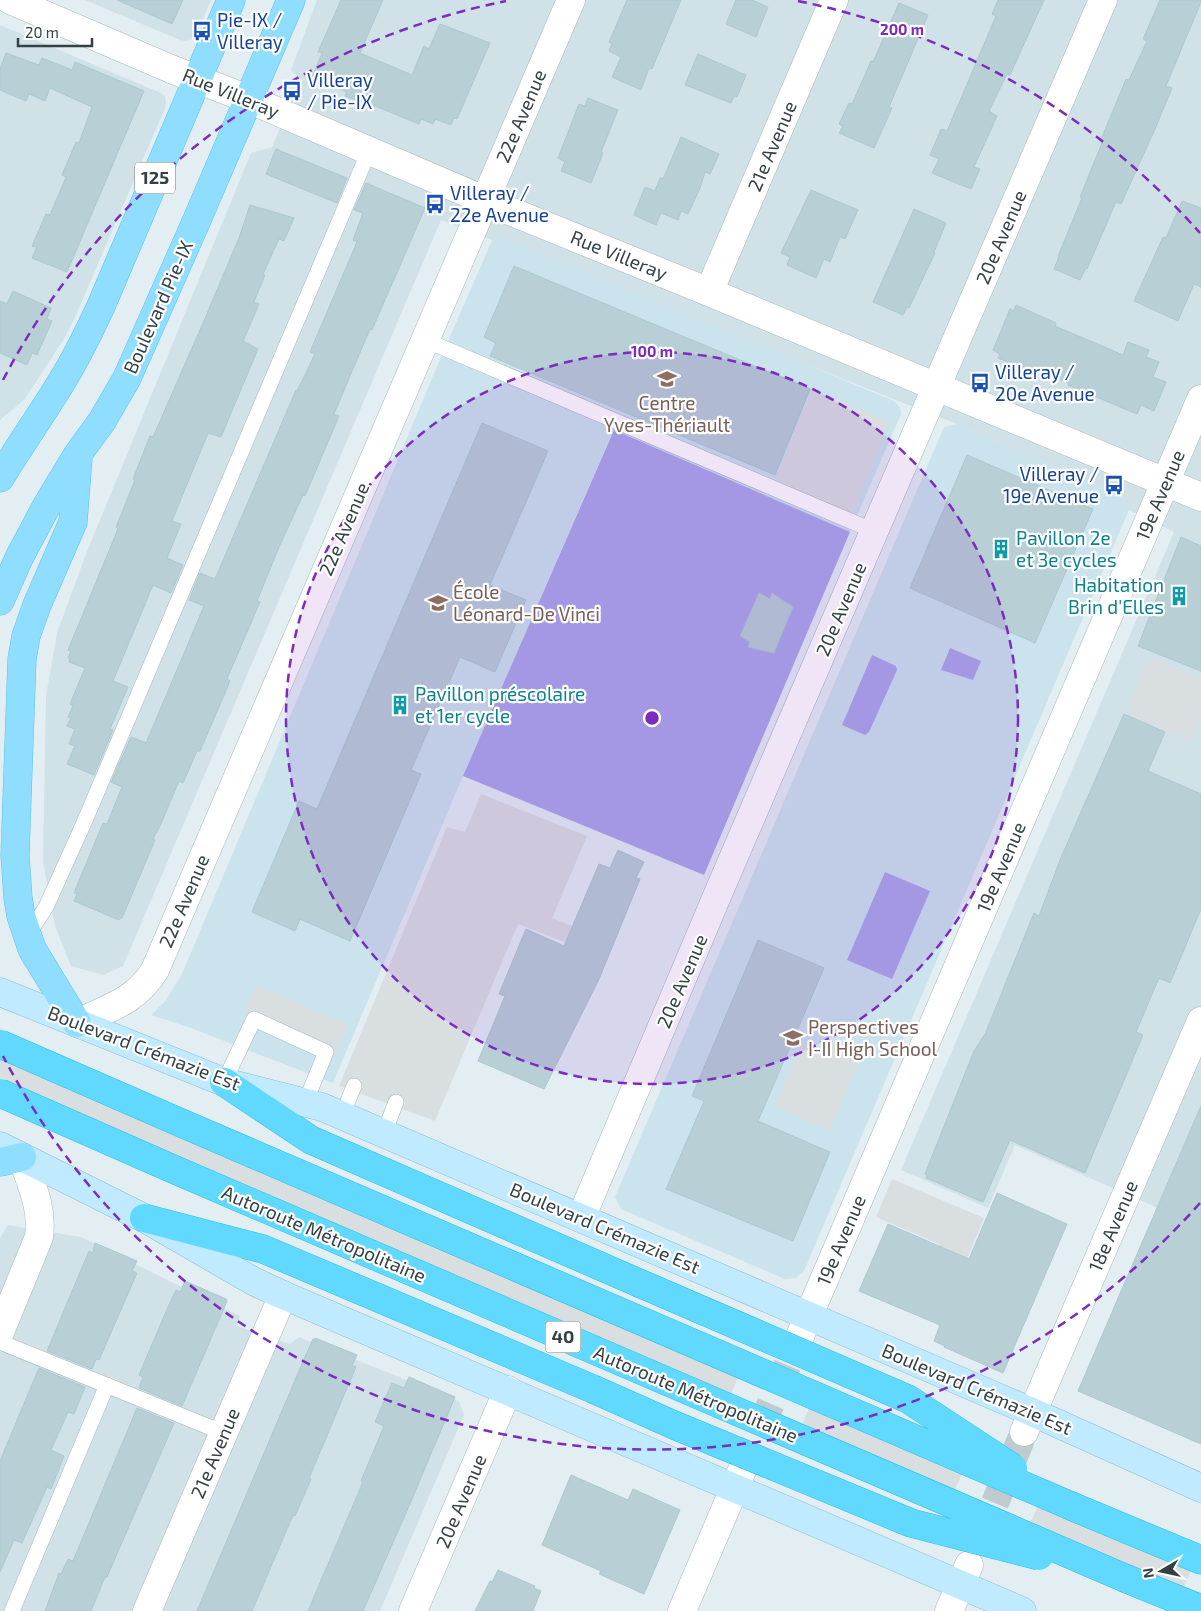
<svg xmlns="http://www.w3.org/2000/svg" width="1201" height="1611" font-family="'Exo 2',sans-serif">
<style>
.residential{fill:#d0e1e7}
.education{fill:#cbe3ed}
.green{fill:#aaa8ea}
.parking{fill:#d9dee0}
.building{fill:#b8cfd5;stroke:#aac9d0}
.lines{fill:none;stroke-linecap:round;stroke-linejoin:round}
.street-tunnel{stroke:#c0cbd0;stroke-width:28;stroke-dasharray:28 14;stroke-linecap:butt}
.lane-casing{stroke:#a5b8be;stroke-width:16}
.street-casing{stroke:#a5b8be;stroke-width:29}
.secondary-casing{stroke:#8dbcd2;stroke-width:29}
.primary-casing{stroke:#59c2ea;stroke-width:29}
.highway-casing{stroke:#29bfe6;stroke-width:29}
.lane{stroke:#fff;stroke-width:15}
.street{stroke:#fff;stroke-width:28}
.secondary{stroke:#c0eaff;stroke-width:28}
.primary{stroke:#8fdeff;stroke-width:28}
.highway{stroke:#61d9ff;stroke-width:28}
.highway-bridge-casing{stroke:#29bfe6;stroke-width:29;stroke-linecap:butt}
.highway-bridge{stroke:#61d9ff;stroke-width:28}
.ring{fill:none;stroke:#7b2cbf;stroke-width:2.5;stroke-dasharray:9 6}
.labels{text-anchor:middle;stroke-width:4.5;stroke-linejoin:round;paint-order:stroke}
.shield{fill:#fff;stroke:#707a7c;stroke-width:1}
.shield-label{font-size:18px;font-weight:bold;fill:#334144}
.transit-label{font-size:19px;fill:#164399;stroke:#fff;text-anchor:start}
.street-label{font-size:19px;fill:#334144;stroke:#fff}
.education-label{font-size:19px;fill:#785e54;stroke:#fff;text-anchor:start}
.culture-label{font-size:19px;fill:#0d838f;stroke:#fff;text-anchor:start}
.centre{fill:#7b2cbf;stroke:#fff;stroke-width:2.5}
.ring-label{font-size:15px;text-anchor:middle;font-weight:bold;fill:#7b2cbf;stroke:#fff;stroke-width:4.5;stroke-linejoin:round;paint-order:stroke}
</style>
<rect width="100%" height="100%" fill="#e3eef3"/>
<path class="residential" d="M85 0H211L197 33 193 39 185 41 180 40Z
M317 0H1201V1227L1015 1145 988 1208 901 1170 1174 532 1129 510 1122 496 957 424 441 220 123 966 103 975 71 966 55 926 43 862 46 696 57 633 86 554 251 153 272 147 301 80 291 70Z
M0 25 161 93 165 96 166 101 165 108 76 315 64 339 24 400 0 420Z
M8 1225 81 1237 240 1316 237 1326 290 1344 299 1337 459 1401 464 1415 380 1611H0V1238Z"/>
<path class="education" d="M497 238H503L894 401 900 408 901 414 850 532 613 431 463 776 333 1083 188 1027 151 1015 166 1000 182 974 441 357 490 245 492 240Z
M957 424 1122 496 1129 510 804 1271 796 1278 785 1279 621 1209 615 1197 944 427Z"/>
<path class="green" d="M614 430 850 532 704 875 463 776Z
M950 648 981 661 973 680 941 670Z
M872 655 894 665 896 666 897 670 869 732 865 735 842 725Z
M885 872 930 891 892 979 847 960Z"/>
<path class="parking" d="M812 390 889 422 851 517 773 485Z
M1148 657 1201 680V714L1189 741 1129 715 1132 696Z
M481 794 587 836 552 918 572 926 565 942 518 924 435 1121 339 1086 447 827 465 832Z
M256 985 348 1025 334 1056 244 1014Z
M0 1028 748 1355 722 1414 0 1105Z
M827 1035 864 1051 829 1131 775 1106 801 1044 819 1052Z
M892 1179 984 1218 953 1293 924 1280 939 1244 876 1217Z
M820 1382 972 1451 946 1510 792 1448Z
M1049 1480 1201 1548 1175 1607 1021 1545Z"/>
<path class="building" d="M117 0H183L172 24Z
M341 0H383L360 53 412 75 424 46 429 49 440 24 490 43 457 119 454 118 451 125 435 119 433 124 421 119 419 124 363 101 362 102 345 96 347 92 312 78 322 53 318 52Z
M627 0H681L652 69 649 68 641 90 612 77 621 57 609 51 612 44 609 42Z
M736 0H752L768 7 756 37 726 24Z
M998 0H1044L1010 75 1007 74 989 111 997 116 974 167 980 169 971 189 932 173 939 159 930 155 941 129 947 131 996 16 992 14Z
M1160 0H1201V2L1166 86 1172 88 1155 129 1121 204 1116 202 1087 269 1086 268 1080 280 1054 269 1059 257 1058 256 1082 198 1080 197 1102 143 1100 142 1126 79 1129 80 1147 41 1143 39Z
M899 3 928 15 889 107 892 108 874 148 839 133 843 126 839 124 849 103 852 104 871 61 873 62Z
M6 53 39 65 42 58 72 70 75 62 144 91 67 272 32 258 37 247 32 246 46 214 50 215 66 177 62 175 76 142 79 143 92 107 50 88 45 101 29 94 26 101 0 90V69Z
M698 54 746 75 737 97 734 96 731 103 685 85Z
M588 98 618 110 601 152 603 153 591 183 561 171 565 162 558 158 579 104 585 106Z
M681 137 719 154 710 174 705 172 700 188 688 214 681 211 678 220 661 213 656 225 634 215 645 187 655 191 660 178 663 179Z
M276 149 347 178 337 203 266 174Z
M366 183 425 208 372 330 370 329 334 414 339 416 305 496 303 495 279 547 257 601 260 602 227 679 230 681 225 693 200 751H197L183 783 179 781 160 826 153 839 155 840 122 918H120L119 920 74 901 77 894 74 893 103 823 107 824 122 787 111 782 131 737 146 743 204 606 189 600 200 573 215 579 296 390 297 391 306 373 315 354 310 352 357 242 353 240 363 213 354 210Z
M811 190 858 210 845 239 840 237 830 262 824 259 816 278 787 265 790 257 781 253Z
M1182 201 1201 208V287L1194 284 1178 321 1134 301 1163 237 1166 238Z
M250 205 294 218 284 241 279 239 263 274 265 275 254 302 259 304 243 341 258 349 221 437 208 433 172 521 181 524 167 558 183 565 171 593 153 585 113 681 128 687 110 729 113 730 94 775 67 764 75 746 69 744 75 729 67 726 71 718 68 717 73 706 70 704 85 668 69 662 70 659 68 658 71 651 68 650 118 529 116 527 135 480 133 479 150 436 153 437 203 323 239 238Z
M914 209 946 223 934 252 935 253 909 308 907 307 903 315 873 302Z
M514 266 810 389 775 475 490 356 496 343 484 337Z
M13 291 51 308 47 319 52 321 37 355 32 353 27 365 0 353V301L7 304Z
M1016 305 1056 323 1055 326 1123 355 1128 342 1149 350 1146 357 1159 362 1153 377 1166 382 1154 411 1141 405 1137 414 1068 385V383L1035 368 1033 373 998 358 1000 354 993 350 1010 309 1014 311Z
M482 423 548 451 490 585 526 600 495 672 460 657 411 770 421 774 350 941 300 919 295 931 252 912 299 801 317 809Z
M967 455 1093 509 1035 643 910 588Z
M1181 537 1201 546V671L1138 646Z
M759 593 770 599 772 593 793 607 774 653 748 647 750 642 740 636Z
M1124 714 1165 732 1148 771 1201 794V909L1170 983 1159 978 1136 1032 1143 1035 1085 1173 1010 1140 983 1202 926 1178 927 1175 925 1174 974 1051 985 1034 1034 913 1039 916 1060 860Z
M618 850 644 862 636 878 640 879 599 979 544 1089 478 1061 505 996 499 994 526 929 564 946 599 864 610 868Z
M758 940 824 968 758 1121 830 1152 793 1241 666 1189 704 1101 692 1096Z
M1201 1106V1444L1078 1391Z
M997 1193 1067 1224 1003 1373 944 1347 945 1346 934 1341 940 1325 859 1291 888 1224 969 1259Z
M95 1243 137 1261 132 1271 137 1273 99 1360 96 1359 92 1369 47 1351 89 1251 93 1253Z
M185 1281 226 1299 227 1301 182 1406 139 1388 143 1377 139 1375 168 1307 176 1290 180 1292Z
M315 1338 357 1355 352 1366 356 1367 309 1478 311 1479 295 1516 293 1515 252 1611H197L301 1366 313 1339 315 1340Z
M39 1368 85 1387 74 1414 68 1412 51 1450 64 1456 51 1489 47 1487 22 1543 14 1540 0 1572V1461Z
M409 1377 455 1397 409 1506 363 1611H308L363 1482 361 1481 384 1426 375 1422 392 1383 404 1388Z
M137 1408 174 1423 107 1577H105L91 1611H45L59 1573 61 1574 68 1559 73 1561Z
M571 1475 628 1500 633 1489 680 1510 644 1594 599 1574 601 1571 542 1545Z
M498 1570 535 1586 534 1588 541 1591 533 1611H475L490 1581 492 1582Z"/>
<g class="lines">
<path class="street-tunnel" d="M743 1468 800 1336
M979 1542 1024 1432"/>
<defs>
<path id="lane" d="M425 340 874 531
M26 934 33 927 46 907 83 825 369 151
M224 1082 254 1019 326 1052 305 1103
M342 1116 354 1086
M384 1133 396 1102
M0 1342 224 1433
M12 1611 107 1385"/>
<path id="street" d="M10 0 171 69 248 99 505 209 709 292 1201 497
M709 292 834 0
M77 1023C109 1008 136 1001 155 970L571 0
M581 1218 720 889 1103 0
M0 1332 39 1237C43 1207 31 1184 22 1157
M800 1336 1201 399
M1024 1432 1201 1021
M147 1611 283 1295
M413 1611 508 1390
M682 1611 743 1468
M949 1611 969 1565"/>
<path id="secondary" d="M0 992 224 1082 322 1107 1032 1412 1201 1488
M0 1146 144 1218 253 1281 283 1295 1022 1611"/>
<path id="primary" d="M0 478C20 445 42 414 62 381 77 357 89 332 101 306L231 0
M0 601 19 558 46 507 78 454 102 421 127 378 196 222 291 0
M77 1023 32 949 21 916 18 898 15 855 22 659 26 636 37 605 73 522 78 458
M0 1162 22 1157"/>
<path id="highway" d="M224 1082 311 1140 639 1283
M144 1218 263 1249 593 1389
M1071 1506 1201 1560
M1127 1579 1201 1609"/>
</defs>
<use href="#lane" class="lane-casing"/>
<use href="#street" class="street-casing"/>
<use href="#secondary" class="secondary-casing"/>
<use href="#primary" class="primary-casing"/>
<use href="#highway" class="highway-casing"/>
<use href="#lane" class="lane"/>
<use href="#street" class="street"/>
<use href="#secondary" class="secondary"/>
<use href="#primary" class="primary"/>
<use href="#highway" class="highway"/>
<defs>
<path id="highway-bridge" d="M0 1044 179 1122 1071 1506
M0 1093 173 1169 1127 1579
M639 1283 908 1399 1013 1468
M593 1389 674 1425 911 1523 1039 1556"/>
</defs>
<use href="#highway-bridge" class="highway-bridge-casing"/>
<use href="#highway-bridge" class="highway-bridge"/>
</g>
<circle cx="652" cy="718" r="366" fill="#7b2cbf" fill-opacity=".12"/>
<g class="ring">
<circle cx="652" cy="718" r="366"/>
<path d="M1200 1203A732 732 0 0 1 3 1056M3 380A732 732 0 0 1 506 1M798 1A732 732 0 0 1 1200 233"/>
</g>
<defs>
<symbol id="bus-bare" viewBox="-9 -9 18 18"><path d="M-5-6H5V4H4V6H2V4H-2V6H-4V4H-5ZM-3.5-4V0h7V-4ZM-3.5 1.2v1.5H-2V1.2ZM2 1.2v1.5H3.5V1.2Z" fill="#1a4fb4" stroke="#fff" stroke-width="2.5" paint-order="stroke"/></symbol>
<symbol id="university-bare" viewBox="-9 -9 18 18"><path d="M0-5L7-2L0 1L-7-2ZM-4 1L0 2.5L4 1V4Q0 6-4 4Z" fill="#8d6e63" stroke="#fff" stroke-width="2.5" paint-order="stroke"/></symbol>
<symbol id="building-bare" viewBox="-9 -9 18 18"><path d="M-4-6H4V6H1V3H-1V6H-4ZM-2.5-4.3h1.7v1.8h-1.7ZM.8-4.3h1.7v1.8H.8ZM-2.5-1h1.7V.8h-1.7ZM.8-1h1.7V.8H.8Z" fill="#0f9aa8" stroke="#fff" stroke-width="2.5" paint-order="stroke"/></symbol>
<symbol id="school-bare" viewBox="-9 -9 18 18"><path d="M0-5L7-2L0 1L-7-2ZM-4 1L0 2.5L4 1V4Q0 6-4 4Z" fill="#8d6e63" stroke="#fff" stroke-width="2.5" paint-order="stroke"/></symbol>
</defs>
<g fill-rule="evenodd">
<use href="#bus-bare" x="188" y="17" width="28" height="28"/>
<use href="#bus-bare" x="278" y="77" width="28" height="28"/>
<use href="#bus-bare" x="421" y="190" width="28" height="28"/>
<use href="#university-bare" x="653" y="365" width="28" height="28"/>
<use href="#bus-bare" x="966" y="369" width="28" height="28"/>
<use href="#bus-bare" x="1100" y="471" width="28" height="28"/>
<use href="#building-bare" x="987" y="535" width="28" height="28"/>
<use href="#building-bare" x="1165" y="582" width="28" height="28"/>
<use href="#school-bare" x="424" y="589" width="28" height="28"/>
<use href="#building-bare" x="386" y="691" width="28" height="28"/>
<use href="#school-bare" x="779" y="1024" width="28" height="28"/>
</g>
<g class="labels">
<g class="shield">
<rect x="135" y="162.5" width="40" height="31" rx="4"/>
<rect x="545.5" y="1321.5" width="35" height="31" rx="4"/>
</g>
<g class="shield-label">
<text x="155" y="184">125</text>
<text x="563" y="1343">40</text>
</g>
<g class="transit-label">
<text x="217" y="27">Pie-IX /<tspan x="217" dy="22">Villeray</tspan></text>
<text x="307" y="87">Villeray<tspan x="307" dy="22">/ Pie-IX</tspan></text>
<text x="450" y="200">Villeray /<tspan x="450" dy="22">22e Avenue</tspan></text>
<text x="995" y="379">Villeray /<tspan x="995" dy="22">20e Avenue</tspan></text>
<text x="1099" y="481" text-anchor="end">Villeray /<tspan x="1099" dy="22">19e Avenue</tspan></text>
</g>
<g class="street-label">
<text transform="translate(231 93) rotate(22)" y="7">Rue Villeray</text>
<text transform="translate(521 116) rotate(-67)" y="7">22e Avenue</text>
<text transform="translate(772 146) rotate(-67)" y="7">21e Avenue</text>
<text transform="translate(1001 237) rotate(-67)" y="7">20e Avenue</text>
<text transform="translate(619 255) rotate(22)" y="7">Rue Villeray</text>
<text transform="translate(158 307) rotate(-66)" y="7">Boulevard Pie-IX</text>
<text transform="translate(1160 495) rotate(-67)" y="7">19e Avenue</text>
<text transform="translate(344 529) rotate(-67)" y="7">22e Avenue</text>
<text transform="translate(841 609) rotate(-67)" y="7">20e Avenue</text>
<text transform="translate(1001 867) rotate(-67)" y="7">19e Avenue</text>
<text transform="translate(184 901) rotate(-67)" y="7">22e Avenue</text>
<text transform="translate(682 981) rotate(-67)" y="7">20e Avenue</text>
<text transform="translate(144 1048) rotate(21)" y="7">Boulevard Crémazie Est</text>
<text transform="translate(1113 1226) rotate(-67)" y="7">18e Avenue</text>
<text transform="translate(605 1228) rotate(23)" y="7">Boulevard Crémazie Est</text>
<text transform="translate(324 1234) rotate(23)" y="7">Autoroute Métropolitaine</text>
<text transform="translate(841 1240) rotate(-67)" y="7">19e Avenue</text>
<text transform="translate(977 1389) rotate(23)" y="7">Boulevard Crémazie Est</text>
<text transform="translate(696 1394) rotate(23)" y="7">Autoroute Métropolitaine</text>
<text transform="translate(215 1453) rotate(-67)" y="7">21e Avenue</text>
<text transform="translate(461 1501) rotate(-67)" y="7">20e Avenue</text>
</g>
<g class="education-label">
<text x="667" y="410" text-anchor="middle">Centre<tspan x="667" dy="22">Yves-Thériault</tspan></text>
<text x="453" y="599">École<tspan x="453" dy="22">Léonard-De Vinci</tspan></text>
<text x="808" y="1034">Perspectives<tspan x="808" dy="22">I-II High School</tspan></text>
</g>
<g class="culture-label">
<text x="1016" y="545">Pavillon 2e<tspan x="1016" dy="22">et 3e cycles</tspan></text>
<text x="1164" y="592" text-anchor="end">Habitation<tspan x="1164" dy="22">Brin d'Elles</tspan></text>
<text x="415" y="701">Pavillon préscolaire<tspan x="415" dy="22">et 1er cycle</tspan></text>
</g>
</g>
<circle cx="652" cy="718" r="8" class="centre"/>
<g class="ring-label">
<text x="902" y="35">200 m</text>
<text x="652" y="357">100 m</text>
</g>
<g transform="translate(1161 1571) rotate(261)" stroke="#ffffff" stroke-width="4" paint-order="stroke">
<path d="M0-4L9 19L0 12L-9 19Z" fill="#334144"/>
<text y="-8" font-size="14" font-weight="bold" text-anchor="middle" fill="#334144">N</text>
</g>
<path d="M18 38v8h74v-8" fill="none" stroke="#334144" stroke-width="2.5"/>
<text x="25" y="38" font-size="15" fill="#334144" stroke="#ffffff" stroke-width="4" paint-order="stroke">20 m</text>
</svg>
